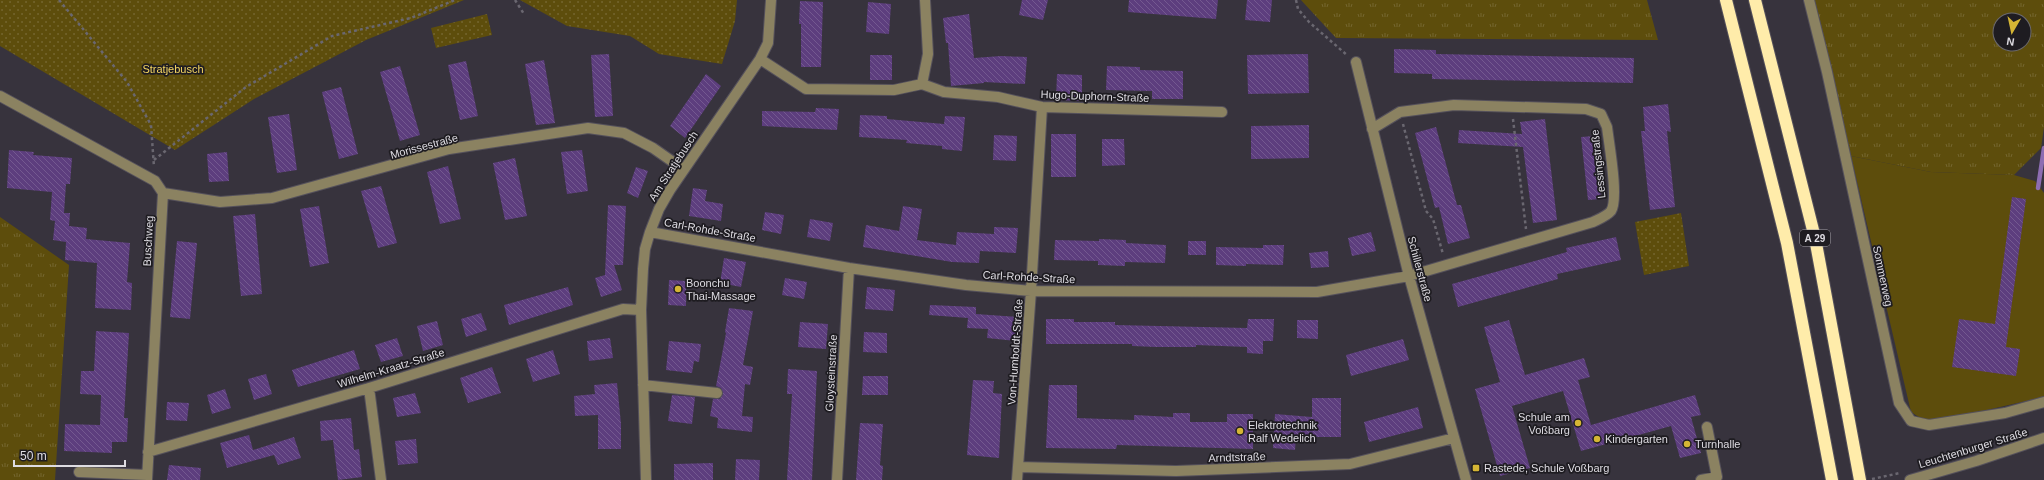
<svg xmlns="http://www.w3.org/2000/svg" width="2044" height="480" font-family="Arial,sans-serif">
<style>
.grass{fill:url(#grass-tufts);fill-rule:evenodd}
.park{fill:url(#park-dots)}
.pitch{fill:#5d4d0c}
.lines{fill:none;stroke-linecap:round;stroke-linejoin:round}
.stream{stroke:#8d6db2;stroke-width:4.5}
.building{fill:url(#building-back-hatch)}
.minor-casing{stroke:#55515b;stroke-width:12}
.highway-casing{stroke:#55515b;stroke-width:14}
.path{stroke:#6a6770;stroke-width:2.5;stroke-dasharray:3 3;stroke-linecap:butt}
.minor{stroke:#8b8261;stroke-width:10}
.highway{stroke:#ffecaa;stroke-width:12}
.poi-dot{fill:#d5b534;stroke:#1e1c21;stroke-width:1.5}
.labels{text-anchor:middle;stroke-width:3.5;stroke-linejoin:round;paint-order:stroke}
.shield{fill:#1e1c21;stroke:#a4a2a8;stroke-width:1}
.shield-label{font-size:10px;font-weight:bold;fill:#dedce2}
.park-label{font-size:11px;fill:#f4d562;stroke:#1e1c21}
.street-label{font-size:11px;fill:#dedce2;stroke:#1e1c21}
.poi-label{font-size:11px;fill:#dedce2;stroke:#1e1c21;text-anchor:start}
</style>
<defs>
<pattern id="grass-tufts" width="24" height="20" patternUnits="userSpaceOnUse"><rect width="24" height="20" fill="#5d4d0c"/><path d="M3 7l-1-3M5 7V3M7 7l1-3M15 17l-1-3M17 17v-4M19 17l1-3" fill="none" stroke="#74662f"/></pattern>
<pattern id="park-dots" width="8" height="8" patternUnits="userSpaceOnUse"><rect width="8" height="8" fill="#5d4d0c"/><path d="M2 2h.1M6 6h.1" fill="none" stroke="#74662f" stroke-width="1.8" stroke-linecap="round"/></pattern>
<pattern id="building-back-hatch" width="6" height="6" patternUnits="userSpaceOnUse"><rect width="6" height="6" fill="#5d3e7e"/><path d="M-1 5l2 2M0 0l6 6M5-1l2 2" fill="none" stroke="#745990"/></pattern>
</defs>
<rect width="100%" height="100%" fill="#37333d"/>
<path class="grass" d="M1301 0H1647L1658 40 1336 38Z
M1812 0H2044V127L2041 148 2014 175 1931 172 1851 156ZM2000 20H2024V44H2000Z
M0 217 69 265 55 480H0Z"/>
<path class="park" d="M0 0H464L366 40 254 99 175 150 0 46Z
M520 0H737L735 21 722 64 659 54 630 36 567 26Z
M487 14 492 35 436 48 431 28Z
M1681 213 1689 266 1644 275 1635 222Z"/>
<path class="pitch" d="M1851 156 1931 172 2014 175 2035 181 2044 193V397L1934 422 1922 419 1911 412Z"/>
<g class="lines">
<path class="stream" d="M2038 188 2044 148"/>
</g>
<path class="building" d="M1022 0H1048L1043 20 1019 15Z
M1129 0H1218L1216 19 1128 12Z
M1247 0H1272L1270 22 1245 20Z
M800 1 823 2 821 67H801V24H799Z
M868 2 891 4 889 34 866 32Z
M969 14 974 58 1001 56 1027 57 1025 84 984 82V83L951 86 948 43H946L943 18Z
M1394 49 1436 50V54L1634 58 1633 83 1432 79V74L1394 73Z
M609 54 613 116 595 117 591 55Z
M1308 54 1309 93 1248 94 1247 55Z
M870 55H892V80H870Z
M544 60 555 123 536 125 525 64Z
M466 61 478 116 460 120 448 65Z
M400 66 420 135 400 141 380 72Z
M1107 66 1140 67V70L1183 71V99H1152V91L1106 90Z
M706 74 721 86 685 138 670 126Z
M1057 74 1082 75V101L1056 100Z
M341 87 358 154 339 159 322 92Z
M1668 104 1671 132 1667 131 1675 207 1650 210 1641 131H1645L1643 107Z
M816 108 839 109 837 130 762 126V111L815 112Z
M289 114 297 170 277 173 268 117Z
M860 115 887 116V119L944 124 945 116 965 117 962 151 942 149V146L906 143 907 140 859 137Z
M1545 119 1557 220 1533 223 1523 147 1458 143 1459 130 1522 134 1520 122Z
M1309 125V158L1251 159V126Z
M1436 127 1457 205H1461L1470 238 1448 244 1439 207 1435 208 1415 133Z
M1051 134H1076V177H1051Z
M994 135 1017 136 1016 161 993 160Z
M1594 136 1601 199 1588 200 1581 137Z
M1102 139H1124L1125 165 1102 166Z
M9 150 34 152 33 155 72 158 70 184H66L64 213H70L69 226 87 228 86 239 130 243 127 282 132 283 131 310 95 308 97 263 65 260 66 242 53 240 55 221 50 220 52 192 7 188Z
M582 150 588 191 567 194 561 152Z
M227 152 229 181 209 182 207 154Z
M515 158 527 216 505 220 493 163Z
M448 166 461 219 440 224 427 172Z
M636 167 648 171 638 198 627 193Z
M381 186 397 243 378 248 361 191Z
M693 188 707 190 705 201 723 204 721 221 689 216Z
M2012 197 2026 199 2006 347 2020 349 2016 376 1952 367 1959 319 1995 324Z
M608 205 626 206 623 265H614L622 290 601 297 595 278 605 275Z
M319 206 329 263 310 267 300 209Z
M903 206 922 209 917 240 956 245 957 232 994 234V227L1018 228 1016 253 980 251 979 263 952 262 863 247 866 225 899 231Z
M765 212 784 215 781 234 762 230Z
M255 214 262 294 241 296 233 216Z
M810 219 833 223 830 241 807 237Z
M1371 232 1376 251 1352 256 1348 238Z
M1616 237 1621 260 1557 274 1558 279 1458 307 1452 284 1567 252 1566 248Z
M1099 239 1126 240V243L1166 245 1165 263 1125 262V266L1098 265V261L1054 260 1055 240 1099 241Z
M177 241 197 243 190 319 170 317Z
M1188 241H1206V255H1188Z
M1263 245H1284L1283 265 1246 264V266L1216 265V247L1263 248Z
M1328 251 1329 267 1311 268 1309 253Z
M724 258 746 262 741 287 720 283Z
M785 278 807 282 804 299 782 295Z
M669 280 686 281V306L668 305Z
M568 287 573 305 509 325 504 305Z
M867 287 895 290 893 311 865 309Z
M930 305 976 307V314L1018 317 1016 341 987 338 988 329 967 328 968 318 929 315Z
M729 308 753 311 743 365 753 367 750 385 745 384 742 416 753 417 752 432 717 428 718 418 710 416 713 399H720L723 394 721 388 716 386 726 333 725 332Z
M481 313 487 330 466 337 461 319Z
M1046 319H1074V322H1115V325L1247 328 1248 319H1274L1273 341H1263V354L1247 353V347L1196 345V347H1156L1132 346V344H1046Z
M1297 320H1318V339L1297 338Z
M1509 320 1525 375 1584 358 1590 377 1578 380 1591 425 1695 395 1701 415 1691 417 1701 453 1680 458 1671 426 1581 451 1563 391 1512 406 1530 468 1500 476 1475 389 1500 382 1484 327Z
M437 321 443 345 423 351 417 326Z
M800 322 828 324 826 349 798 347Z
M96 331 129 333 124 418H128L127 442H112V453L64 451 65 424 100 425 101 395 80 394 81 371H94Z
M864 332 887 333V353L863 352Z
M397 338 403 356 381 362 375 345Z
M610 338 613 358 589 361 587 341Z
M1403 339 1409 360 1351 376 1346 355Z
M669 341 701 344 699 362 694 361 692 373 666 370Z
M354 350 360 369 298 387 292 370Z
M553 350 560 374 533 382 526 359Z
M492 367 501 393 468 403 460 378Z
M788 369 817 371 812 480H787L792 394H787Z
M266 374 272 394 254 400 248 379Z
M863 376H888V395H862Z
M973 380 994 381 993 393 1002 394 999 458 967 455Z
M617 383 621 424V449H598V415L575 416 574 396 595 394 594 385Z
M1049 385H1077V418L1134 420V415L1173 417V413H1190V422H1227V414H1253V449L1117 445 1116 449 1046 448Z
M225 389 231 408 212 414 207 395Z
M415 393 421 413 397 417 393 398Z
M672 395 695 397 692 424 668 421Z
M1312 398H1341V437H1296L1295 450 1273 448 1275 414 1312 417Z
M167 402 189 403 187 421 166 420Z
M1418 407 1423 428 1369 442 1364 422Z
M351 418 354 450 359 449 362 477 338 480 333 440 321 441 320 421Z
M860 423 883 424 880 465 883 466 882 480H856Z
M249 435 253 450 294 437 301 458 278 465 274 455 227 468 220 443Z
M416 439 418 463 398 465 395 441Z
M736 459 760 460 759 480H735Z
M713 463V480H674V464Z
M169 465 201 468 200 480H167Z"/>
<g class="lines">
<defs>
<path id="minor" d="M1809 0 1827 72 1899 403 1911 421 1929 425 2005 413 2044 402
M760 59 806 89 894 90 922 84 928 54 925 0
M1356 62 1409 276 1466 480
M922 84 944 92 998 97 1042 107 1222 112
M0 96 155 181 163 193 147 480
M163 193 220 202 272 198 449 149 588 128 624 133 653 148 683 169
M650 232 849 268 966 285 1031 291 1317 292 1409 276 1593 222C1599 219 1607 216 1611 211 1619 199 1609 144 1607 127L1601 114 1586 109 1454 105 1400 112 1372 129
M643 385 717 393
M369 388 381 480
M148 452 369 388 623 309 641 310
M1018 467 1176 471 1350 464 1454 438
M79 472 147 475
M646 480 641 310 643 269 645 249 650 232 659 209 670 190 760 59 768 43 771 0
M837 480 849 268
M1017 480 1031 291 1042 107
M1701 480 1717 477 1707 427
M1910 480 1976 461 2044 438"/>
<path id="highway" d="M1726 0 1787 243 1832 480
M1755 0 1815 238 1860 480"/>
</defs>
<use href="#minor" class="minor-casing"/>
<use href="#highway" class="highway-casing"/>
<path class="path" d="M59 0 127 82 151 125 154 167
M515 0 524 14
M1296 0 1298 9 1309 22 1348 56
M1513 119 1526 229
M1403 124 1426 211 1433 219 1443 254
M154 160 246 87 332 36 411 18 455 0
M1872 479 1900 473"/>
<use href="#minor" class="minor"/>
<use href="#highway" class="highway"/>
</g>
<g class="poi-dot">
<circle cx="678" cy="289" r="4"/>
<circle cx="1578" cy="423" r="4"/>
<circle cx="1240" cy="431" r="4"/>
<circle cx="1597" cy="439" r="4"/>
<circle cx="1687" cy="444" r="4"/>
<rect x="1472" y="464" width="8" height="8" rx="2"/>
</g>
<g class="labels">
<rect class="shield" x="1800" y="230" width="30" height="16" rx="3"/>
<g class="shield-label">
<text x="1815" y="242">A 29</text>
</g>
<g class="park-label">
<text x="173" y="73">Stratjebusch</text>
</g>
<g class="street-label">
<text transform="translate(1095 96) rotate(2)" y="4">Hugo-Duphorn-Straße</text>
<text transform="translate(424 146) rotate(-15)" y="4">Morissestraße</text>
<text transform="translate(1598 164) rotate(-96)" y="4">Lessingstraße</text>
<text transform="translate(673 166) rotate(-57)" y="4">Am Stratjebusch</text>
<text transform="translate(710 230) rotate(10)" y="4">Carl-Rohde-Straße</text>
<text transform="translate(148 241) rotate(-87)" y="4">Buschweg</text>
<text transform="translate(1420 269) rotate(75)" y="4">Schillerstraße</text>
<text transform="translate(1883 276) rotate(78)" y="4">Sommerweg</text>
<text transform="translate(1029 277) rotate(3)" y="4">Carl-Rohde-Straße</text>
<text transform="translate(1015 352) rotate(-86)" y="4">Von-Humboldt-Straße</text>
<text transform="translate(391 368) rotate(-17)" y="4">Wilhelm-Kraatz-Straße</text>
<text transform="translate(831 373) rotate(-87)" y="4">Gloysteinstraße</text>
<text transform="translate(1973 448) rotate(-17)" y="4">Leuchtenburger Straße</text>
<text transform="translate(1237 457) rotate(-2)" y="4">Arndtstraße</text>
</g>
<g class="poi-label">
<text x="686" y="287">Boonchu<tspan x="686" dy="13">Thai-Massage</tspan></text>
<text x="1570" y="421" text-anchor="end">Schule am<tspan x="1570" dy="13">Voßbarg</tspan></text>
<text x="1248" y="429">Elektrotechnik<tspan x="1248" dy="13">Ralf Wedelich</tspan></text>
<text x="1605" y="443">Kindergarten</text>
<text x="1695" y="448">Turnhalle</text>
<text x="1484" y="472">Rastede, Schule Voßbarg</text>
</g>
</g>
<g transform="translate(2012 32) rotate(189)"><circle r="19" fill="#1e1c21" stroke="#6b696e"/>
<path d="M0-3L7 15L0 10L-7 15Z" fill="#d5b534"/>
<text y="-6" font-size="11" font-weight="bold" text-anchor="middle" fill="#dedce2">N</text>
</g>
<path d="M14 460v6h111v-6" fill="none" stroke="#dedce2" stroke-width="2"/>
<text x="20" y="460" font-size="12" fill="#dedce2" stroke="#1e1c21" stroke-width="3" paint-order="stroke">50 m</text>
</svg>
